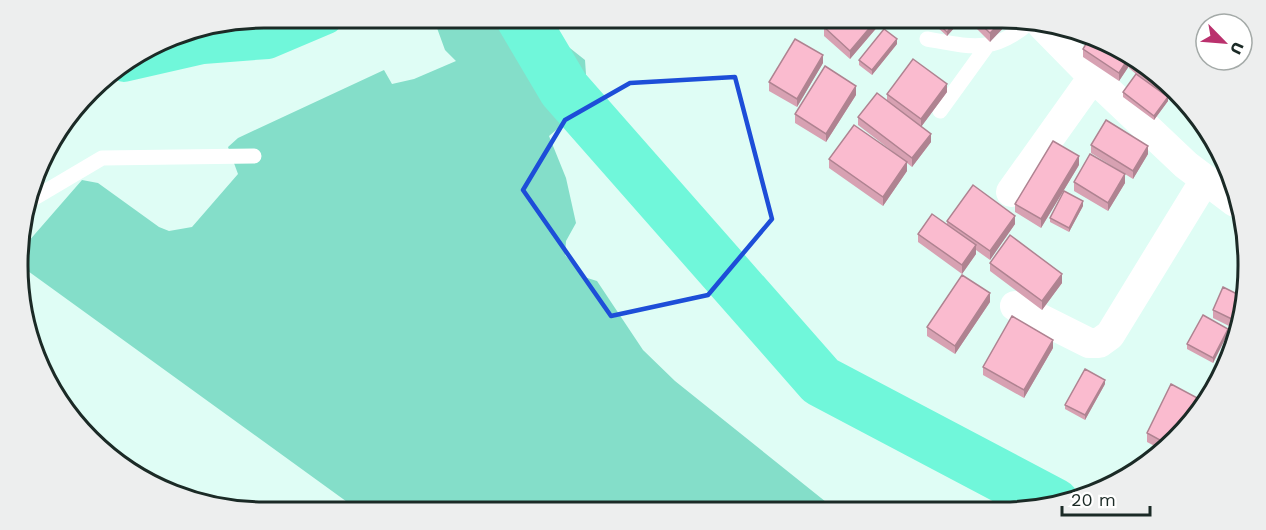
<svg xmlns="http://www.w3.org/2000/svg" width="1266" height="530" font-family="'Work Sans',sans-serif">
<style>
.green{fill:#84dec9}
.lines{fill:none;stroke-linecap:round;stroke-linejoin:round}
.canal{stroke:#70f7da;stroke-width:32}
.river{stroke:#70f7da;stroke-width:52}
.lane{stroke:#fff;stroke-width:15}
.street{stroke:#fff;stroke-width:30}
.wall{fill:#d7a1b2}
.shaded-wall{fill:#af8391}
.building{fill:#fabbcf;stroke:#af8391;stroke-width:1.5}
.marked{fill:none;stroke:#1d4ed8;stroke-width:4.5;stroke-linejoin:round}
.rim{fill:none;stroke:#1b2a26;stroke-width:3}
</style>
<rect width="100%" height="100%" fill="#dffdf5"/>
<path class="green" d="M446 18H545L556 37 585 60 588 103 549 136 566 178 576 223 566 241 565 255 584 277 597 281 643 350 675 381 836 510 361 512 21 266V250L82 180 98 183 159 227 169 231 192 227 238 174 228 147 238 138 384 70 392 84 414 79 456 61 445 50 437 28Z"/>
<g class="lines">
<path class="canal" d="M124 66 203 48 268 43 327 18"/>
<path class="river" d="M522 18 564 89 821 381 1054 504"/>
<path class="lane" d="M927 39C971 47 993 54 1029 23
M940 111 987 46
M31 200 102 158 254 156"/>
<path class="street" d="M1042 25 1093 77 1186 165 1235 202
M1011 192 1093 77
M1015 306 1089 343H1099L1110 335 1205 180"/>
</g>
<path class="wall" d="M691 18H712L708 26Z
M885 18 850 59 824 36V27Z
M927 18H963L947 36Z
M966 18H1001L990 42Z
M1090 37 1164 79 1170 88 1165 95 1168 101 1154 120 1123 97V92L1136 74 1129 68V66L1119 81 1083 57V49Z
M897 44 872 75 859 65V60Z
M823 63 797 107 769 91V82Z
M947 92 921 127 931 142 912 167 907 163V171L883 206 829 168V159L901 158 858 125V117L887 100V94Z
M856 95 826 142 795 123V114Z
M1091 145 1148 154 1133 179 1091 153Z
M1079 165 1041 228 1015 212V204Z
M1074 182 1125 183 1108 211 1074 191Z
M1083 206 1069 232 1050 222V218Z
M947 221 1015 224 990 260 976 250V254L962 274 918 242V234L947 225Z
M990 263 1062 283 1042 310 990 271Z
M1241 296 1237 330 1213 318V310Z
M990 302 955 354 927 336V327Z
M1228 333 1213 363 1187 349V344Z
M1053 348 1024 398 983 375V367Z
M1105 384 1085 420 1065 409V405Z
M1203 406 1164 451 1147 442V433Z"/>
<path class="shaded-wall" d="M708 18H712L708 26Z
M878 18H885L850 59V51Z
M959 18H963L947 36V32Z
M1004 19 1011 20 990 42V33Z
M897 39V44L872 75V70Z
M823 55V63L797 107V99Z
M1128 59 1132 61 1129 60V66L1119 81V73Z
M1167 83 1170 88 1165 95V87Z
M947 84V92L921 127V119Z
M856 86V95L826 142V134Z
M1168 97V101L1154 120V116Z
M931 134V142L912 167V158Z
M1148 146V154L1133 179V171Z
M1079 156V165L1041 228V219Z
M907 162V171L883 206V197Z
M1125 174V183L1108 211V203Z
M1083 201V206L1069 232V228Z
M1015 216V224L990 260V251Z
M976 245V254L962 274V265Z
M1062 274V283L1042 310V301Z
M990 293V302L955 354V346Z
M1228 329V333L1213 363V358Z
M1053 340V348L1024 398V390Z
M1105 380V384L1085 420V415Z
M1203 401V406L1196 414Z"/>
<path class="building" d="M831 18H878L850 51 824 27Z
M932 18H959L947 32Z
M974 18H1001L1004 19 990 33Z
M884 29 897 39 872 70 859 60Z
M1090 37 1128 59 1119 73 1083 49Z
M795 39 823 55 797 99 769 82Z
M913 59 947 84 921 119 887 94Z
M1129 59 1164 79 1167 83 1165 87Z
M825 66 856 86 826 134 795 114Z
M1136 74 1168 97 1154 116 1123 92Z
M877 93 931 134 912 158 858 117Z
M1106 120 1148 146 1133 171 1091 145Z
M854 125 907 162 883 197 829 159Z
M1053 141 1079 156 1041 219 1015 204Z
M1090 154 1125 174 1108 203 1074 182Z
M973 185 1015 216 990 251 947 221Z
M1064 191 1083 201 1069 228 1050 218Z
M932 214 976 245 962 265 918 234Z
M1010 235 1062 274 1042 301 990 263Z
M962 275 990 293 955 346 927 327Z
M1223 287 1241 296 1238 322 1213 310Z
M1203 315 1228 329 1213 358 1187 344Z
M1012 316 1053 340 1024 390 983 367Z
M1085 369 1105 380 1085 415 1065 405Z
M1171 384 1203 401 1196 414 1169 445 1147 433Z"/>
<path class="marked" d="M735 77 772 219 708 295 611 316 523 190 565 120 630 83Z"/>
<path d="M0 0H1266V530H0ZM264 28H1002A236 236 0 0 1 1238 264V266A236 236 0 0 1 1002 502H264A236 236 0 0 1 28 266V264A236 236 0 0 1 264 28Z" fill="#edeeee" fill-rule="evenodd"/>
<path class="rim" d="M264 28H1002A236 236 0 0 1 1238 264V266A236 236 0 0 1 1002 502H264A236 236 0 0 1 28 266V264A236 236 0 0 1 264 28Z"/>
<g transform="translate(1224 42) rotate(115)"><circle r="28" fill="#ffffff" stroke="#a4aaa8" stroke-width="1.5"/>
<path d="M0-4.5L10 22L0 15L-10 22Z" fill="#ba316d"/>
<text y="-9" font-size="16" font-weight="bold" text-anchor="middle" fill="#1b2a26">U</text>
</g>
<path d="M1062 506v9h88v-9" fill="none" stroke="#1b2a26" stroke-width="3"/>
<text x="1071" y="506" font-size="18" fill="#1b2a26" stroke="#ffffff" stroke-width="4.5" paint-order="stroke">20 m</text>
</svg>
